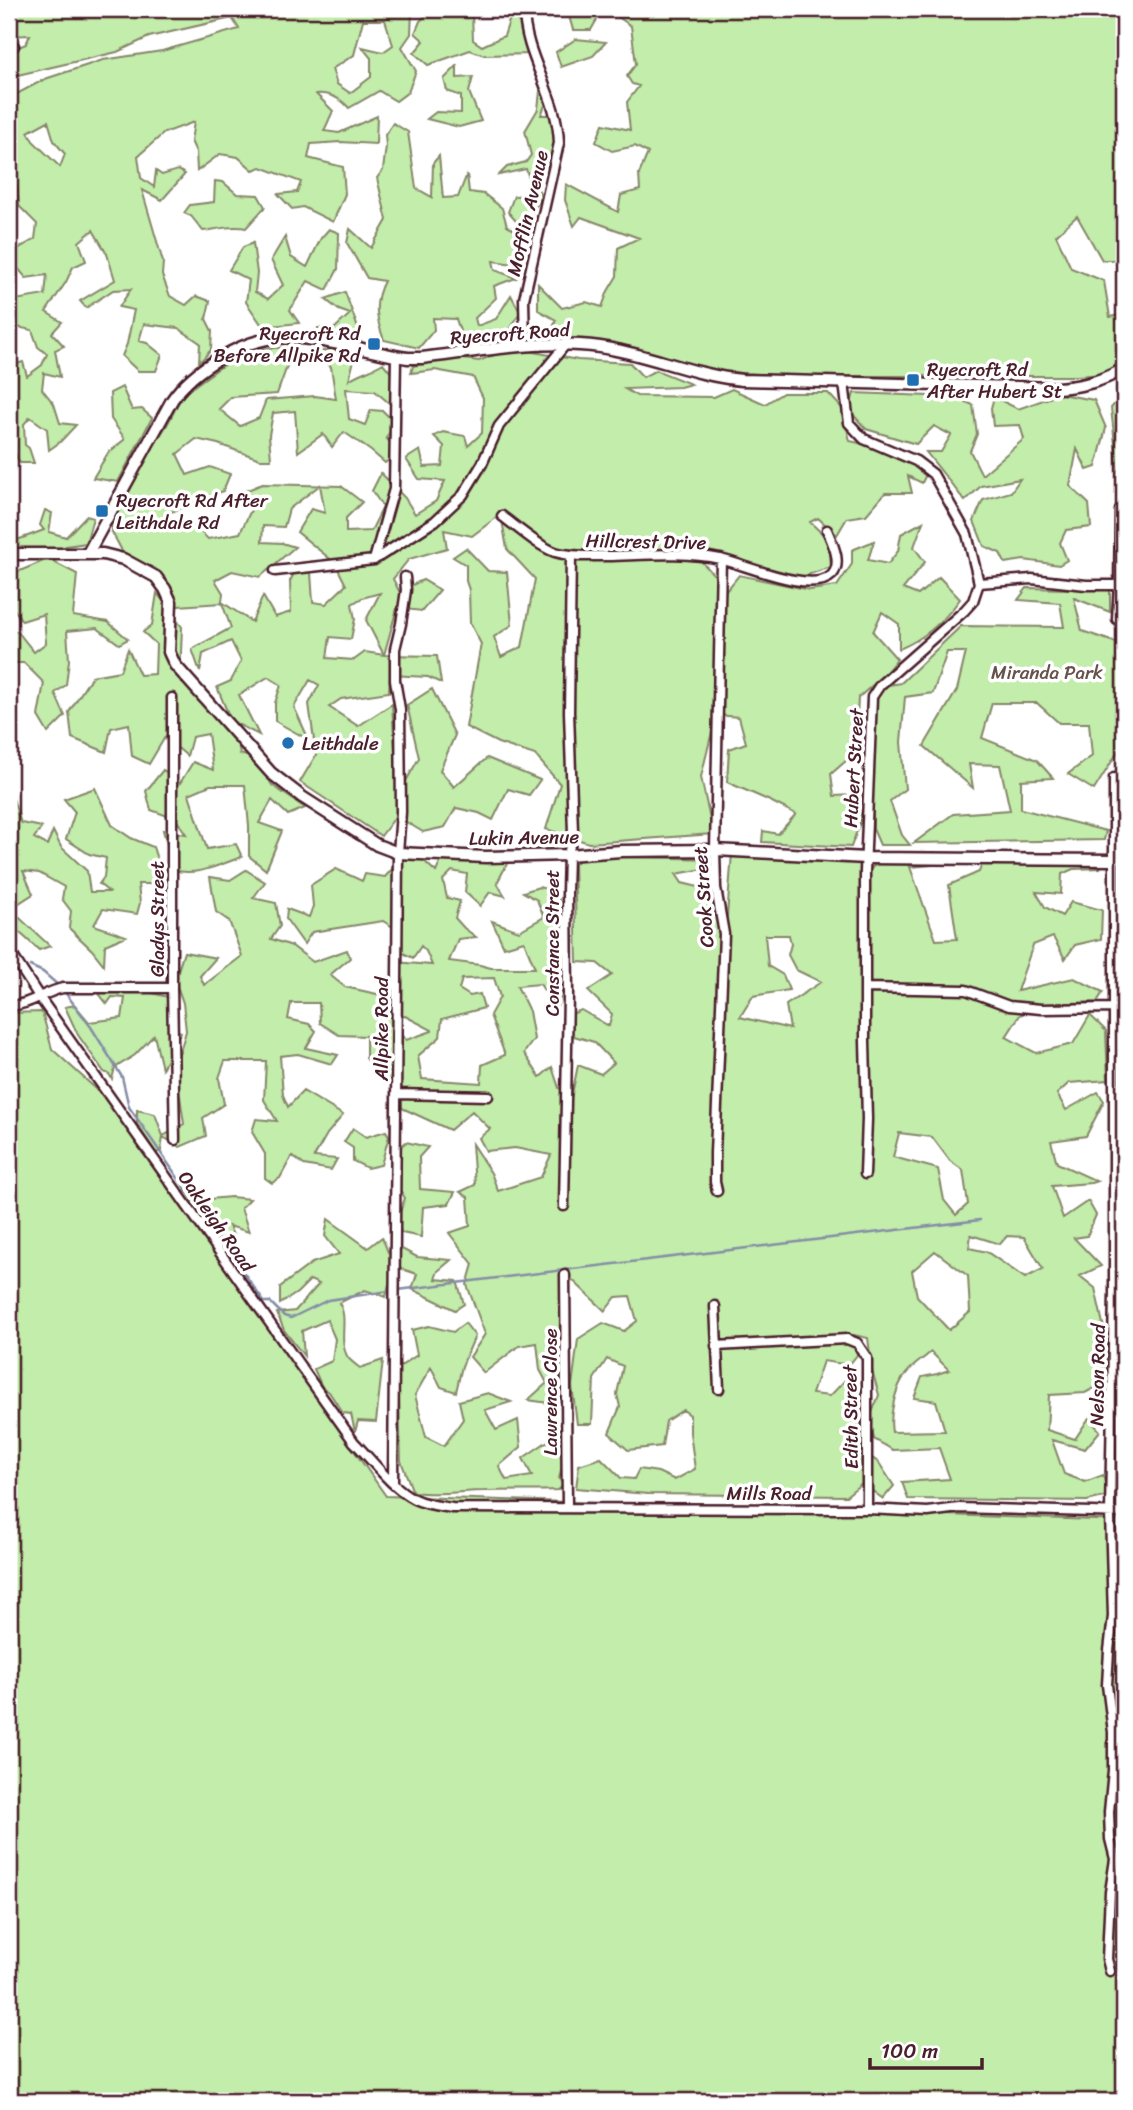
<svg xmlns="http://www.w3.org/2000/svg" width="1133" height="2110" font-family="Sriracha,sans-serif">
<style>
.green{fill:#c2edaa;stroke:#86866a;stroke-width:2;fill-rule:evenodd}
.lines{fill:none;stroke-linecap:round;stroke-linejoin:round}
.stream{stroke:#858da6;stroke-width:2.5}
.minor-casing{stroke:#4a1f2b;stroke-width:13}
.tertiary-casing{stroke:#4a1f2b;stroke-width:15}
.minor{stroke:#fff;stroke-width:8}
.tertiary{stroke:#fff;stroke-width:10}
.poi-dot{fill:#1f6fb2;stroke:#fff;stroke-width:2.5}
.labels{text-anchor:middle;stroke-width:7;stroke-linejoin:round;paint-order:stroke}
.street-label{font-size:19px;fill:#4a1f2b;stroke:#fff}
.poi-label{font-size:19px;fill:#4a1f2b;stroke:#fff;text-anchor:start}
.park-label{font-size:19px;fill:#68524b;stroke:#fff}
</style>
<rect width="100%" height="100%" fill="#fff"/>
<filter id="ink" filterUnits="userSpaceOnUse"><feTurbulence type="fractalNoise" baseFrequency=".0143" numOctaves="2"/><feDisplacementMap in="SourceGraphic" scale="14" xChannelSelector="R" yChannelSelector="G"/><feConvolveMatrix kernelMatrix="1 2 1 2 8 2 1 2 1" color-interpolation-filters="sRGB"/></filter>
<g filter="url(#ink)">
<path class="green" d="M9 9H412L411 34 402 47 416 71 408 92 396 101 379 91 349 108C340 98 329 93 316 94L333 111 324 131 339 133 377 116 376 144 340 142 311 144 308 158 343 167 345 194 333 222 303 207 292 209 278 194 297 192 301 182 261 167 253 170 238 157 220 154 197 171 196 152 191 141 194 122 164 133 138 156 141 178 154 187 156 171 162 175 178 170 185 174 162 200 142 190 163 262 162 275 170 296 186 305 196 296 210 301 206 319 212 331 211 350 199 363 200 343 178 328 144 324 139 341 147 343 162 355 156 371H138L122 356 127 344 134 310 119 307 131 289 113 290 86 308 80 301 115 280 107 254 93 230 79 242 86 261 73 267 66 282 46 312 62 322 52 333 64 346 55 350 60 377 44 373 42 389 54 404 60 423 76 425 60 442 49 450 47 429 30 417 24 424 25 445 29 448 34 463H20L11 446 9 437V404L14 399 9 391V366L23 362 27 376 42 365 47 354 38 347 32 330 17 327 9 331V301L45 295 47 275 26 278 17 267V256L9 263V254L35 239 37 224 19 206 17 185 14 193 9 192V98L45 79 103 60 162 51 239 29 232 18 149 37 117 52 9 77V51L26 44 30 35 9 36ZM363 20H385L393 45 383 52 362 47 371 58V77L350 93 337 84 332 69 354 55ZM48 121 54 141 65 154 60 167 33 141 28 132Z
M433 9H464L472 14 473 40 482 46 504 36 511 15 524 26 531 54 484 55 470 50 428 65 414 53 424 41 415 33 420 21Z
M567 9H603L591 30H573Z
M607 9H1124V260H1102L1077 216 1056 235 1071 268 1104 281 1110 317 1124 314V359L1104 374 1077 376H787L714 371 642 353 587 341 550 335 556 320 538 310V284L562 308 586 302 602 307 608 291 617 276 618 248 639 238 581 217 574 226 565 200 566 184 618 212 621 195 640 190 639 174 648 153 635 146 612 151 596 142 603 124 630 130 627 102 639 86 632 84 627 76 636 64 631 26Z
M576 39 606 42 593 56 561 67 556 52Z
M457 66V78L473 77 469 92 481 121 459 127 427 119 436 112 461 113V96L447 91 444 79Z
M541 82 549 96 541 115H553L561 136 550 163 534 178 541 197 523 229 508 212 514 196 531 195V185L526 169 499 175 507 167 526 162 531 155 525 131 538 109Z
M393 123 408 132 416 188 432 197 433 163 439 156 443 198 458 197 467 174 469 192 484 194 502 208 507 226 528 237 513 264 493 261 495 270 516 278 494 286 496 298 475 318 477 326 496 319 511 295 520 312 503 343 459 339 461 334 456 319 433 318 434 330 419 348 384 340C376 319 373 302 384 281L367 278 347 243 350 229 371 248 387 220 377 178 383 170 386 146 385 135Z
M215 181 223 182 237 194 258 195 265 207 246 228C233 225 218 229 203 231L191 216 184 213 190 205 214 202Z
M329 229 339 233 338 269 327 290 308 281 290 310 299 323 263 327 246 302 249 280 229 270 243 247 253 243 257 273 255 292 268 299 283 285 271 260 285 237 291 257 307 267 321 238Z
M345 292 359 331 354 341 317 328 334 329 350 314 339 310 325 299Z
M294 347 277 394 231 397 219 409 240 426 259 418 266 400 315 396 336 399 331 367 318 352 333 349 354 360 349 380C360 372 371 371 383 363L392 374 396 409 375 391 346 389 349 419 365 425 371 410 383 411 395 423 386 438 399 452 385 463 371 451 344 432 332 447 323 434 298 452 295 411 273 413 269 435 271 459H260L218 444 196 439 177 454 187 475 210 467 230 474 223 491 164 515 167 529 195 526 208 539 240 533 252 508 245 491 262 484 341 486 362 502 346 518V532L371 531 383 507 372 491 381 473 405 498 415 514 436 501 445 481 419 479 406 459 420 450 424 467 442 466 444 446 434 436 443 432 465 436 468 446 482 433 483 398 473 377 435 370 411 373 413 366 454 358 479 361 511 348 578 360 630 363 643 377 656 370 691 384 680 387 625 389 637 396 714 397 732 389 765 404 783 393H828L842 408 850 441 885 449 928 470 922 483 908 476 912 493H885L866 515 847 518 837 535 818 518 810 522 829 540 831 567 801 577 748 565 712 552 701 561 718 579V601L739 575 810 590 837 586 852 564V550L874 541 868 560 888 564 898 551 901 534 923 522 914 547 925 562 903 589 918 595 939 577 960 599C944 621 924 639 899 649V624L882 612 873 632 897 659 883 676 858 698 855 753 831 774 834 796 854 795 862 817 851 847 762 842 763 831 778 834 796 814 770 801 727 782 729 749 746 743 739 717 716 715 701 777 713 834 589 843 546 829 560 784 535 755 498 743 466 727 481 644 470 623 469 590 466 581V565L453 557 466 548 488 571 507 572 512 625 494 637 501 657 522 647 535 579 507 549 501 514 472 536 444 530 447 548 409 559 393 579 399 591 423 580 440 590 422 611 397 608 384 655 437 656 441 683 428 677 390 675 389 692 341 699 329 707 358 726 392 704 395 750 406 781 419 758 407 705 432 689 455 735 440 770 454 787 487 758 540 780 529 795 508 789 493 820 479 813 456 808 445 827 423 832 396 816 381 836 300 782 316 755 309 704 319 685 310 680 294 707 309 740 275 721V703L281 685 268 677 239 695 259 735 231 721 217 687 231 681 241 661 231 641 203 654 200 672 192 649 231 628 222 603 178 606C162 576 156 567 123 556L121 549 112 532 113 497 125 488 167 425 183 394 219 368 251 349ZM320 485 325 513 311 509 297 532 335 563 346 585 326 604 313 602 311 573 299 564 290 581 291 612 275 617 263 596 252 622 222 602 223 593 215 580 232 571 260 577 295 547 282 543 262 542 263 526 284 527 289 509ZM380 593 366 620 384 655 365 652 354 660 327 658 330 637 351 639 355 619 352 604 362 598Z
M122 387 132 410 142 409 152 418 118 482 93 478 108 453 125 439 111 419 110 393Z
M854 393 954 397 973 405 977 434 970 451 982 475 1024 439 1020 425 993 426 991 408 994 397 1018 409 1060 394 1094 400 1106 428 1096 467 1087 470 1077 449 1070 486 1089 504 1091 527 1066 530 1060 543 1067 560 1059 565 1024 560 1005 563 1000 553 984 546 974 521 983 500 1011 492 1020 479 981 486 965 501 926 452H941L951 435 934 426 916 444 866 429 849 410Z
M1124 393V1064H1114L1119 750 1094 790 1068 774 1092 756 1089 723H1059L1037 703H992L982 738 1037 760 1053 778 1021 780V809L1106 831 1104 840 914 843 953 814 1010 810 1000 765 969 764 973 788 924 746 957 690 966 652H947L933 693 905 697 901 742 905 789 890 801 902 835 910 845H880L873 829V708L882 686 901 683 961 626 1064 627 1060 603 1018 600 1027 588 1110 590V612L1074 598 1082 631 1120 644 1123 491 1120 489 1111 408Z
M45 510 52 513 49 532 66 537 86 516 93 518 86 543 66 546 58 550 9 551V543L44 530 40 525Z
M48 559 77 574 73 616 108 622 128 639 119 644 97 628 67 631 69 660 66 685 55 693 65 716 48 733 38 716 44 683 24 663H9V629L18 632 34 652 46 643 44 614 22 621 14 609 15 573Z
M157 593 182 627 180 678 238 742 240 754 256 759 272 785 305 808 288 815 272 800 259 823 282 831 266 870 249 856V826L245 785H210L189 794 207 849 236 844 242 857C221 864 196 877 174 870L163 830 186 834 176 819 151 810 146 791 163 770 180 783 193 762 213 770 208 734 192 737 187 756 165 737 149 764 132 756 129 724 111 728 106 752 72 738 69 712 92 676 120 671 128 649 140 675 155 674 156 644 143 632 152 625Z
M95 788 112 825 131 838 153 847 165 884H138L140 903 137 914 103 909 94 925 126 936 105 945 104 965 92 950 69 928 71 911 62 899 64 887 39 873 23 871 33 894 10 909 50 946 39 950 9 923V800L13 799 21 823 42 827 34 838 47 845 53 831 61 847 87 871 90 892H109L99 884 104 877 106 858 89 854 66 839 75 812 64 799Z
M732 853 858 858 864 874 884 858 956 863 910 867 936 940 957 939 949 885 979 872 984 858 1075 861 1101 868 1073 869 1062 874 1061 894 1036 892 1045 907 1062 916 1071 902 1102 910 1101 939 1075 945 1065 959 1053 937 1033 945 1017 991 1074 978 1103 992 1097 1002 1044 1004 1020 1015 1006 1037 1036 1053 1073 1044 1090 1015 1106 1031 1108 1080 1069 1083 1057 1094 1066 1110 1098 1092 1104 1101 1086 1136 1051 1141 1057 1163 1097 1181 1091 1183 1052 1186 1063 1218 1088 1201 1096 1215 1087 1236 1074 1238 1101 1266 1080 1276 1095 1288 1107 1342 1102 1384 1085 1393 1049 1395 1047 1430 1075 1439 1089 1418 1100 1431 1085 1449 1052 1440 1064 1474 1085 1482 1103 1475 1108 1496 1087 1501 908 1499 902 1482 950 1479 939 1448 893 1450 874 1439 870 1418 879 1395 872 1370 868 1338 854 1335 857 1355 849 1365 823 1361 812 1394 830 1396 848 1377 854 1386 859 1448 879 1463 894 1486 883 1499 862 1483 846 1496 648 1494 576 1488 579 1465 601 1458 621 1478 634 1479 639 1469 658 1472 675 1480 695 1469 690 1433V1415L683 1410 666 1421 662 1446 628 1450 609 1433 620 1407 617 1394 623 1366 607 1359 594 1379 592 1424H577L572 1386 578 1339 603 1323 624 1331 637 1321 630 1296 616 1297 605 1311 563 1271V1324L566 1366 555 1404 528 1400 547 1383 540 1370 537 1343 519 1346 484 1373 470 1357 485 1334 467 1285 473 1264 449 1233 470 1226 468 1197 460 1192 475 1185 472 1144 491 1173 498 1191 541 1177 551 1155 515 1148 486 1151 479 1138 490 1129 472 1111 450 1130 402 1108 400 1078 383 1082 366 1058V1036L339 1035 320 1023 319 1003H291L288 1019 309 1024 316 1031 306 1048 338 1055 332 1064 298 1054 280 1056 283 1095 288 1107 303 1091 343 1115 327 1134 314 1157 337 1159 331 1170 304 1165 292 1156 280 1178 272 1183 265 1178V1154L252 1132 256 1119 277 1121 264 1100 266 1061H225L219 1078 224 1104 203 1118 206 1136 180 1147 163 1137 161 1151 156 1153 137 1124V1110L155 1114 163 1136 184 1124 180 1096 172 1079 186 1031 183 1003 175 980 184 952 216 958 200 976 204 985 242 956 229 921 216 912 210 877 230 880 246 870 265 882 253 898 276 903 280 926 271 939 292 946 313 962 347 950 350 958 330 975 345 987 391 997 395 962 432 965 426 951 421 946 413 958 393 948 399 931 383 921 312 932 304 944 286 919 287 909 309 917 313 906 311 885 336 869 362 881 365 874 385 877 401 859 423 860 436 872 442 859 491 862 500 860 507 864 497 883 505 896 490 892 480 906 465 892 467 874 452 871 443 880 447 898 460 901 455 918 464 928 476 937 458 939 449 961 480 965 491 968H535L524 941 504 947 492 921 519 931 544 917 537 900 523 892 539 887 557 892 566 931 567 978 556 1009 540 984 517 986 529 1011 534 1039 524 1053 540 1077 552 1067 559 1088 571 1099 578 1065 601 1074 614 1063 594 1042 567 1034 562 1018 581 1010 609 1026 612 1014 588 991 612 975 597 963 577 962 574 864 585 856 717 859 709 868 676 874 682 883 707 889 726 929ZM765 935H789L791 944 788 955 796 970 821 982 786 1005 790 1029 740 1017 753 996 789 990 783 975 768 966ZM494 978 500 997 490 1015 505 1055 482 1065 481 1083 422 1079 418 1056 440 1037 442 1019 484 1008 480 994 470 996 459 989 462 979ZM405 1016 432 1030V1031L406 1040 390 1017ZM899 1133 932 1137 950 1161 963 1170 968 1204 956 1215 944 1200 938 1169 893 1157ZM971 1235 1000 1244 1007 1236 1024 1237 1043 1269 1025 1278 987 1252 969 1248ZM935 1251 968 1276 970 1312 949 1330 917 1296 912 1271ZM931 1352 949 1370 937 1374 922 1377 914 1398 936 1401 945 1431 892 1432C889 1416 895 1387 906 1374 912 1366 923 1359 931 1352Z
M135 989 168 997 170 1028 181 1032 162 1069 154 1035 135 1055 115 1068 112 1079 109 1074 104 1072 78 1035 65 1007 75 1005 89 1022 122 1018 125 998 112 997 107 1004 97 991Z
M42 1012 52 1049 106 1098 386 1496 1124 1521V2101H9V1013Z
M353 1128 366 1137 386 1131 389 1136 381 1165 367 1168 353 1161V1148L344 1142Z
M406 1142 428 1147 419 1157 420 1189 455 1192 449 1204 423 1207 421 1237 402 1233 396 1223 405 1198 397 1185 392 1154Z
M178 1186 198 1200 231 1197 250 1199 241 1208 249 1232 229 1226 238 1247 219 1253 187 1203Z
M328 1219 368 1248 382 1237 388 1252 402 1249 417 1257 451 1260 438 1271 435 1279 457 1281 464 1304 455 1310 412 1289 417 1274 393 1266 386 1297 365 1290 339 1303C349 1318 338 1339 347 1356 349 1360 356 1365 360 1368L383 1360 376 1422 358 1421 355 1432 351 1414 343 1413 329 1392 322 1387 314 1369 332 1361 335 1339 327 1320 302 1331 304 1356 284 1330 277 1313 295 1311 319 1284 310 1280 297 1293 280 1304V1287L312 1263 339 1254 325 1236Z
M465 1323 475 1336 462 1366 456 1392 441 1387 431 1367 415 1395 426 1437 444 1446 463 1419 459 1401 488 1393 511 1402 485 1410 496 1430 518 1420 521 1447 499 1466 506 1480 532 1476 523 1458 561 1432 566 1448 559 1479 564 1485 558 1490C534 1491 510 1490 485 1491 460 1491 440 1496 413 1492L401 1461 398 1368 417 1355 412 1330 429 1326 453 1332Z"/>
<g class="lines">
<path class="stream" d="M30 966 43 972 59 986
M64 991 91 1027 122 1077 129 1107 264 1302H270L284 1316 291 1318 328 1300 389 1291 980 1220"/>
<defs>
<path id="minor" d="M524 9C524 57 558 95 559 143L524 299 525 346
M9 48 14 46
M844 383 849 423 864 439 916 461 933 474 967 534 979 583 973 601 964 611 880 685 872 697 865 872V1041L867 1119 865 1174
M502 516C517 527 538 546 555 552 572 557 591 556 608 556 645 555 684 551 720 559 744 564 812 595 832 575 843 563 832 542 827 530
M374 560 394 489 396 356
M275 571 374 560 435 521 463 495 482 464 499 426 566 344
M979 583 1032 579 1086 585H1119
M1117 619 1119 585 1120 510
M172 698V988L175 1140
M9 950 40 998 354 1442C373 1461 391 1487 414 1499 426 1505 439 1506 452 1508L867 1509 928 1512 959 1508 1124 1513
M866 988 966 990 1009 1006 1041 1009 1116 1008
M9 1006C30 1005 44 992 63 988H172
M396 1094 488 1096
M717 1191 715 1182V1153L724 934 716 888 715 850 721 559
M564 1206 568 995 567 892 568 855 573 832 569 712 571 555
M565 1275 567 1508
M715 1306 719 1389
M716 1346 847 1339 857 1343 867 1358V1509
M393 1483 398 853 401 812 400 709 395 680V649L401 624 406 590 405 577
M1110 1971 1107 1959 1110 1892 1115 1859 1110 1839 1109 1812 1113 1770V1732L1107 1685 1109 1651 1113 1616 1110 1513 1114 1292V778"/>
<path id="tertiary" d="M88 553 172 400C185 381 201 369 220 358 232 351 246 344 259 341 302 329 364 352 408 358H422C480 351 541 339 600 347 649 354 692 375 742 380L1058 388C1083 386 1102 381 1124 369
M9 554H103L123 559 156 577 165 589 171 602 169 652 175 665 271 773 302 797 377 845 398 853 486 857 568 855 621 851 715 850 866 858 1114 860"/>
</defs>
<use href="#minor" class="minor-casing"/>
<use href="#tertiary" class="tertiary-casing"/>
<use href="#minor" class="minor"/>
<use href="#tertiary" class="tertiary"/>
</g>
</g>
<g class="poi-dot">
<rect x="367" y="337" width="14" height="14" rx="3.5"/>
<rect x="906" y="373" width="14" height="14" rx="3.5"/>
<rect x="95" y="504" width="14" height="14" rx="3.5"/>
<circle cx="288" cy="743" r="7"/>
</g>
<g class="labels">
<g class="street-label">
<text transform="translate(527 213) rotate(-77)" y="7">Mofflin Avenue</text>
<text transform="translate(510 333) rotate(-4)" y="7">Ryecroft Road</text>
<text transform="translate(646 541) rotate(1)" y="7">Hillcrest Drive</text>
<text transform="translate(853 768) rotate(-87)" y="7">Hubert Street</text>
<text transform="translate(524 837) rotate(-1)" y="7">Lukin Avenue</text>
<text transform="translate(703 897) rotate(-94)" y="7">Cook Street</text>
<text transform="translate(157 919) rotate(-90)" y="7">Gladys Street</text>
<text transform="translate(552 943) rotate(-90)" y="7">Constance Street</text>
<text transform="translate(381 1029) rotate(-90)" y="7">Allpike Road</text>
<text transform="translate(217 1221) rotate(55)" y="7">Oakleigh Road</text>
<text transform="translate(1097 1375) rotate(-89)" y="7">Nelson Road</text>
<text transform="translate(550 1392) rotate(-90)" y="7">Lawrence Close</text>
<text transform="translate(850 1417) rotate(-91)" y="7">Edith Street</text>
<text x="769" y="1500">Mills Road</text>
</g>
<g class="poi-label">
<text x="360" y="340" text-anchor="end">Ryecroft Rd<tspan x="360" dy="22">Before Allpike Rd</tspan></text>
<text x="927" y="376">Ryecroft Rd<tspan x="927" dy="22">After Hubert St</tspan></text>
<text x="116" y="507">Ryecroft Rd After<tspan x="116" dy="22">Leithdale Rd</tspan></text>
<text x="302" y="750">Leithdale</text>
</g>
<g class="park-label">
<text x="1047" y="679">Miranda Park</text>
</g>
</g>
<rect width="1133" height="2110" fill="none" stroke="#fff" stroke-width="35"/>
<rect x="18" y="18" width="1098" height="2075" fill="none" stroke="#4a1f2b" stroke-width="2.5" filter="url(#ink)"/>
<path d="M870 2058v10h112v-10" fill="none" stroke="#4a1f2b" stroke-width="3.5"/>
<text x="881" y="2058" font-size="21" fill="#4a1f2b" stroke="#ffffff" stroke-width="5" paint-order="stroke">100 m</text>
</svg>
